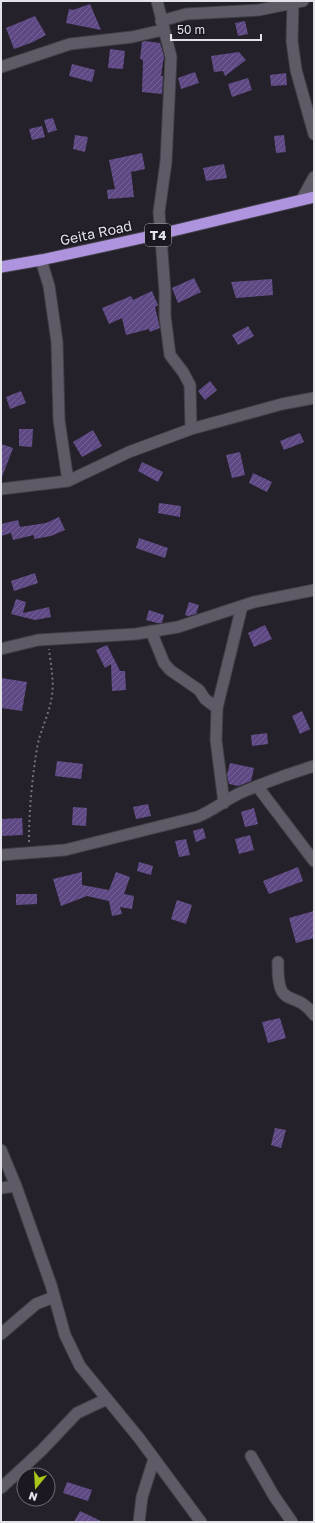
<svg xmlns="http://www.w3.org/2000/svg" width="315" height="1523" font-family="'Golos Text',sans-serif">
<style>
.building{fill:url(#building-hatch)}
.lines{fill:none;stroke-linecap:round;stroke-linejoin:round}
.minor-casing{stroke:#413f46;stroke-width:13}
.trunk-casing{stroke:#413f46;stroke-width:13}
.path{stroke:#74717a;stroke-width:2;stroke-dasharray:2 3;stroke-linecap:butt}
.minor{stroke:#5e5b66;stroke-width:11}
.trunk{stroke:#ae93de;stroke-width:11}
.labels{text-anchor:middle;stroke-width:3;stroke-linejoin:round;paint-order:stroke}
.shield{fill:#1b1821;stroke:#a8a5ad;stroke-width:1}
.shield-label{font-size:13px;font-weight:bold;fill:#e4e2e9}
.street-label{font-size:14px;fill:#e4e2e9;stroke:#1b1821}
</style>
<defs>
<pattern id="building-hatch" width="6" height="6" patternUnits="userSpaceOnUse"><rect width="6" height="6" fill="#5f4984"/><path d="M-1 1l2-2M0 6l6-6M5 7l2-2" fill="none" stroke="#766395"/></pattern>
</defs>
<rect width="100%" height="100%" fill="#24212b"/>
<path class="building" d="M90 4 101 30 66 23 69 9 73 10Z
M35 16 46 35 33 42 14 49 6 28Z
M245 21 248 34 238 36 235 23Z
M145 41 160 43 164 56 161 76H163L162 94 142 92 143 60 140 59 142 42Z
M110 49 125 51 123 69 108 68Z
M239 52 246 60 225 76 223 71 214 72 211 56Z
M72 64 95 70 92 82 69 76Z
M195 72 199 83 181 89 178 78Z
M286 73 287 85 271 86 270 75Z
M248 78 252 90 232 97 228 84Z
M53 118 57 130 48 133 44 120Z
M42 126 45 137 32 140 29 129Z
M75 135 88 137 85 152 73 149Z
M284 135 286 152 276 153 274 136Z
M142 153 145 169 131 172 134 197 108 199 107 190 115 189 109 160Z
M224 164 227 178 206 181 203 168Z
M194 278 201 292 178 303 172 288Z
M272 279 273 295 236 298 231 282Z
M152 291 158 305 155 307 160 328 150 332 149 329 126 335 122 318 109 324 102 308 131 296 133 300Z
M248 326 254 336 238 345 232 335Z
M210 381 217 390 205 400 198 391Z
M21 391 26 403 10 409 6 397Z
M19 429H33L32 447 19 446Z
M93 430 102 446 82 457 73 442Z
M300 433 304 442 284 450 280 441Z
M1 444 13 448 2 477H1Z
M240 452 245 475 232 478 226 455Z
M142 462 163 472 158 482 138 471Z
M253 473 272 482 267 492 249 483Z
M159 503 181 506 180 517 158 513Z
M59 517 65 530 51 536 34 539V535L13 540 11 533 1 536V524L18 520 20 527 46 523Z
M139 538 168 548 165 558 136 548Z
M35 573 38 583 14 591 11 581Z
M16 599 26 602 23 613 49 607 51 617 35 620 11 614Z
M189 602 199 605 196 614 188 616 185 615Z
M149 610 164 615 162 623H157L146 620Z
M265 625 272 639 254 647 248 633Z
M107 645 120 671H125L126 690 112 691 111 664 105 668 96 650Z
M1 678 27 682 22 711 1 708Z
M302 711 310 729 300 734 292 716Z
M267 733 268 744 252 746 251 735Z
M57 761 83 764 81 779 55 776Z
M230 763 254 768 251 781 238 786 229 784 227 775Z
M148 804 151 816 136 819 133 807Z
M73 807 87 808 86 826 72 825Z
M254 808 258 824 245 827 241 812Z
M22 818 23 835 1 836V819Z
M203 828 206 838 196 842 193 831Z
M250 835 254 850 239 854 235 839Z
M186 839 190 855 179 857 175 841Z
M139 862 153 866 151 875 137 871Z
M298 867 303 881 269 894 263 881Z
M82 872V885L109 890 116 872 130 877 124 894 134 896 132 909 120 907 122 914 112 916 109 901 87 896 61 906 53 879Z
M16 894H37V904L16 905Z
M177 900 192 905 186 924 171 919Z
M314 911V938L296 943 289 918Z
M280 1018 286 1038 268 1043 262 1022Z
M275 1128 286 1130 281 1148 271 1145Z
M67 1482 92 1490 88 1501 63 1493Z
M80 1511 103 1522H74Z"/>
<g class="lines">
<defs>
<path id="minor" d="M157 1 171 57 166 162 159 212 165 292V316L170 355 183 372 190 385 191 429
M293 3 292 41 296 70 314 134
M161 21 186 14 259 10 303 1
M1 67 70 44 132 37 163 30
M302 199 314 177
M41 260 49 286 57 342 59 420 68 481
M1 489 68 481 129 452 191 429 282 404 314 398
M151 631 164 663 170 670 199 690 205 699 217 708
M1 649 38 640 136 634 178 627 254 602 314 590
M257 786 314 861
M224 803 216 740 217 708 242 606
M1 855 65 850 197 817C212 811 224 801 238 794 263 783 288 774 314 766
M278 962C277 1013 294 987 314 1015
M1 1150 16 1186 51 1285 65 1335 80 1366 139 1438 201 1522
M1 1188 16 1186
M1 1334 36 1304 54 1297
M251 1456 274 1496 292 1522
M1 1488 42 1450 77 1413 107 1399
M139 1522 142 1497 154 1459"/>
<path id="trunk" d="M1 267 41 260 160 234 314 197"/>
</defs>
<use href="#minor" class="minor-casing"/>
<use href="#trunk" class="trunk-casing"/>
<path class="path" d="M29 842C29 811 32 779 37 748 40 731 48 717 51 701 55 684 51 667 49 649"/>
<use href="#minor" class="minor"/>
<use href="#trunk" class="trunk"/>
</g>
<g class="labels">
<rect class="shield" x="145" y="224" width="26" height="22" rx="3"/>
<g class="shield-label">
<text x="158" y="240">T4</text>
</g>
<g class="street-label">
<text transform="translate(96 233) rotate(-12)" y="5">Geita Road</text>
</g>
</g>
<rect width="315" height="1523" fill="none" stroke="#e4e2e9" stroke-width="4"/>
<g transform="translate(36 1487) rotate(198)"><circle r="19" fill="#1b1821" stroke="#6b6971"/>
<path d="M0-3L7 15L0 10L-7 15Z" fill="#aac718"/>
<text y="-6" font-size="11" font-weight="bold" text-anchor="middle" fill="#e4e2e9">N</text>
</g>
<path d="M171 34v6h90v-6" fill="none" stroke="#e4e2e9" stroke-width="2"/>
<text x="177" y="34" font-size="12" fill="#e4e2e9" stroke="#1b1821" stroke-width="3" paint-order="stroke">50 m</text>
</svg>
